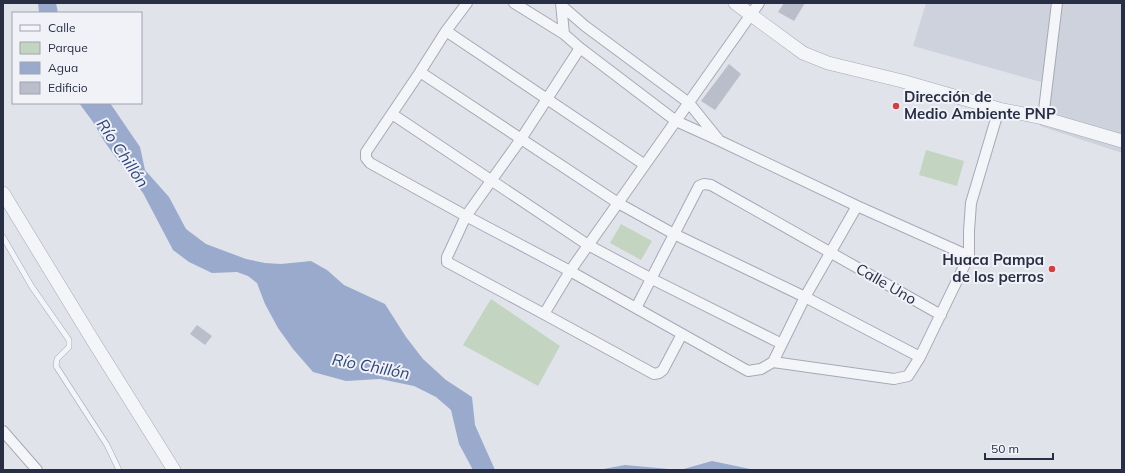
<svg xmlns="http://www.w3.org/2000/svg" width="1125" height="473" font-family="Mulish,sans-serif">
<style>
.built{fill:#ced2dd}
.green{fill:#c3d5c1}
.water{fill:#99aacd}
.building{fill:#babecb}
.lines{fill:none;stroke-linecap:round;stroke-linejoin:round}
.service-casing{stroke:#a6a9b6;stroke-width:6}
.minor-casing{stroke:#a6a9b6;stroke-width:12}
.tertiary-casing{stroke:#a6a9b6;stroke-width:14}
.service{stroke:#f4f5f8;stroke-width:5}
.minor{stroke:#f4f5f8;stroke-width:10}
.tertiary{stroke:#f4f5f8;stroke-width:13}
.poi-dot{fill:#d93c3c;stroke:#f0f2f8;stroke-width:1.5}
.labels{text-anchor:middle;stroke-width:4;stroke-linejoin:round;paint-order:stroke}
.poi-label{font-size:15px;font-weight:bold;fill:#282e44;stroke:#f0f2f8;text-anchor:start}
.street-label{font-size:15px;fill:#282e44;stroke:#f0f2f8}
.water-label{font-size:16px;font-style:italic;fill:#2e457b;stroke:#f0f2f8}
</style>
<rect width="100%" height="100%" fill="#e1e3eb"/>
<path class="built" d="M926 3H1122V153L1040 126 1041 82 913 46Z"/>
<path class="green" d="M926 150 964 161 957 186 919 175Z
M621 224 652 241 641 260 610 243Z
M491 299 560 346 538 386 463 345Z"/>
<path class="water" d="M38 3H56L58 13H39Z
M79 103H110L140 147 145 170 169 197 186 229 206 244 246 259 265 263 281 264 311 261 327 270 344 285 385 304 406 337 423 359 446 380 472 397 475 425 495 470H473L459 444 451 410 436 397 414 386 380 379 346 381 313 372 293 349 278 328 265 304 257 283 248 276 237 272 212 273 189 262 173 250 143 193 117 159 104 141 93 122Z
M712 461 755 470H598L625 465 680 470Z"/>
<path class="building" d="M784 3H805L794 21 778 12Z
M729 64 741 74 715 110 701 101Z
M197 325 212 336 205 345 190 334Z"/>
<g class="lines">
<defs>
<path id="service" d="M3 237 32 287 69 340V347L57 359 56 366 107 445 119 470"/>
<path id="minor" d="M467 3 446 31 420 72 366 152V158L370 163 466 216 570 271 748 371 761 369 773 362 805 297 857 206
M514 3 564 34
M561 3 564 34 580 48 676 121 718 140 857 206 969 256
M562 6 585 26 689 103 718 139
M446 31 645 165
M580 48 521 139 466 216 447 257V262L544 314 654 374 659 373 663 370 682 334
M420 72 618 203 674 234 805 297 920 357
M392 114 588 245 652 279 782 344
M1043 118 1057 3
M636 308 699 186 704 184 711 185 941 315
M544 314 570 271 618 203 759 3
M773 362 894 379 908 376 920 357 969 256V231L971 203 999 109
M3 431 37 470"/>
<path id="tertiary" d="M735 3 803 53 828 63 902 81 999 109 1043 118 1122 141
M3 193 92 339 174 470"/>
</defs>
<use href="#service" class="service-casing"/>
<use href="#minor" class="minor-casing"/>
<use href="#tertiary" class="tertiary-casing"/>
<use href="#service" class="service"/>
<use href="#minor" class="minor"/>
<use href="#tertiary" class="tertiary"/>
</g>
<g class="poi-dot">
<circle cx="896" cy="106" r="4"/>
<circle cx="1052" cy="269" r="4"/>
</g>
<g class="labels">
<g class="poi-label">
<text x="904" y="102">Dirección de<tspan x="904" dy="17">Medio Ambiente PNP</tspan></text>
<text x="1044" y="265" text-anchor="end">Huaca Pampa<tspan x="1044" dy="17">de los perros</tspan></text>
</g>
<g class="street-label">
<text transform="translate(886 284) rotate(30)" y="5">Calle Uno</text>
</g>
<g class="water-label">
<text transform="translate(123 153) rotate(56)" y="6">Río Chillón</text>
<text transform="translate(371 366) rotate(11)" y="6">Río Chillón</text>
</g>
</g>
<rect width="1125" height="473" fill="none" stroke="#282e44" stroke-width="8"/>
<rect x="12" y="12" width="130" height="92" fill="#f0f2f8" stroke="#a0a4b0"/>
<rect x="20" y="25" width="20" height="6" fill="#f4f5f8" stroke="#a0a4b0"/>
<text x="48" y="32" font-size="12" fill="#282e44">Calle</text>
<rect x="20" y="42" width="20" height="12" fill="#c3d5c1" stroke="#a0a4b0"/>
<text x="48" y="52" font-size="12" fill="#282e44">Parque</text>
<rect x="20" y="62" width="20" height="12" fill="#99aacd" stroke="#a0a4b0"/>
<text x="48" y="72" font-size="12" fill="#282e44">Agua</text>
<rect x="20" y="82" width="20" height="12" fill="#babecb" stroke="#a0a4b0"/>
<text x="48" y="92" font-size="12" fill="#282e44">Edificio</text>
<path d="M985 453v6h68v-6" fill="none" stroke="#282e44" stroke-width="2"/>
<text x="991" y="453" font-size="12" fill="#282e44" stroke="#f0f2f8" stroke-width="3" paint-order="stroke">50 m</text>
</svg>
